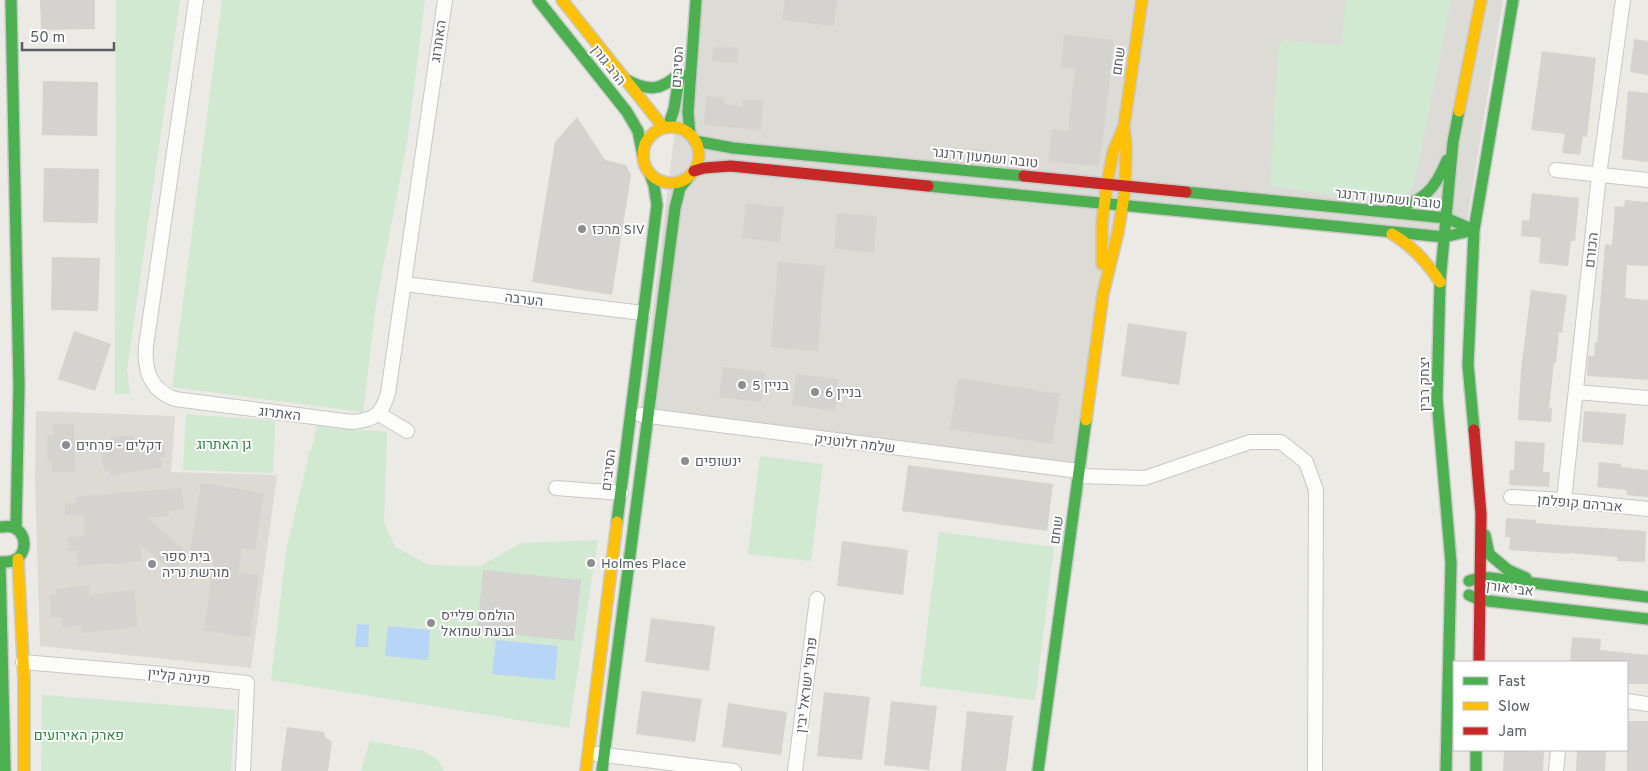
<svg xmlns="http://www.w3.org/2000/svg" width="1648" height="771" font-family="Overpass,Heebo,sans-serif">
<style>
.industrial{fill:#dcdbd5}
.education{fill:#dcdad2}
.green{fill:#d1e8d1}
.water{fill:#b6d5f7}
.building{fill:#d4d3cf}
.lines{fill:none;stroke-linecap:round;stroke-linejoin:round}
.street-casing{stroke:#c7c8c6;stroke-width:16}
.fast-casing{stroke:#c8c9c8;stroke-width:14}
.slow-casing{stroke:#c8c9c8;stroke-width:14}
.jam-casing{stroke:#c8c9c8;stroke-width:14}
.street{stroke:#fcfcfb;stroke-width:14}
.fast{stroke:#4caf50;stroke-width:11}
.slow{stroke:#ffc107;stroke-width:11}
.jam{stroke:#c62828;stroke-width:11}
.poi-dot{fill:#8d8e90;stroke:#fff;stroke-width:2}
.labels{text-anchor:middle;stroke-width:4;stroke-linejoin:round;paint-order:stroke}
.street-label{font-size:14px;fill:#5a5d63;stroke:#fff}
.poi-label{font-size:14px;fill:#5a5d63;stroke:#fff;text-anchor:start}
.park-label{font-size:14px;fill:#2f853d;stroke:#fff}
</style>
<rect width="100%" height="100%" fill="#ebeae4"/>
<path class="industrial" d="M691 0H1503L1464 240 1116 204 1079 471 640 415Z"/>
<path class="education" d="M36 411 175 416 171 472 277 475 251 668 40 646 35 479Z"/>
<path class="green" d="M116 0H180L127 370 130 394H115Z
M222 0H425L407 143 376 304 363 412 172 387Z
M1346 0H1451L1414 186C1411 188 1409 192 1406 194 1387 206 1295 189 1270 186L1278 53 1282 40 1341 45Z
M186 414 275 421 273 473 183 470Z
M317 426 387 432 384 522 395 547 429 565 481 566 521 543 598 540 569 728 271 680 286 551 307 464 309 451H311Z
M760 456 823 464 811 561 748 554Z
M939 532 1054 547 1035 700 920 686Z
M42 695 235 710 231 771H41Z
M370 741 423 751 438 760 444 771H361Z"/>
<path class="water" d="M357 624 369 625 368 647H355Z
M388 626 430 630 428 660 385 656Z
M496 640 558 646 555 680 492 674Z"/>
<path class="building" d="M40 0H95V29L41 30Z
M785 0H837L834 26 782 20Z
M1064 35 1114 40 1102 148 1098 166 1048 161 1052 129 1068 131 1075 69 1061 67Z
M1634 39 1648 41V75L1630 72Z
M716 47 738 48 737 63 712 61 713 50Z
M1542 51 1596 58 1587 137 1583 136 1580 155 1562 153 1565 134 1531 130Z
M43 81 98 82 97 136 42 135Z
M1628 91 1648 93V162L1622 159Z
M706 96 725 98 724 104 743 106V99L763 101 761 130 704 125Z
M577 117 605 160 626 165 631 175 612 295 532 282 555 142Z
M969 148 988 151 987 161 968 159Z
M44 168 99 169 98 223 43 222Z
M1532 193 1579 198 1575 241H1571L1568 266 1539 263 1541 238 1521 236 1522 220 1529 221Z
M1625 200 1648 202V266L1627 265 1625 298 1648 300V380L1587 376 1588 356H1594L1595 342 1597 343 1605 244 1612 245 1615 206 1624 207Z
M746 203 784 207 780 242 742 238Z
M837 213 877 216 874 253 834 249Z
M52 257 100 258 98 311 51 310Z
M778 262 825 266 818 351 771 347Z
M1531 290 1567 295 1562 333 1559 332 1556 363 1554 362 1549 408H1552L1551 422 1518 420 1521 370Z
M1128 323 1187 332 1179 385 1121 376Z
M74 331 111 344 95 391 58 379Z
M723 367 765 372 761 402 719 397Z
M796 374 839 379 835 411 792 405Z
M958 378 1060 394 1052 444 950 429Z
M1584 411 1626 414 1623 445 1582 442Z
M53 424H74L75 472H52V461H47V435H53Z
M133 435 135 444 163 440 166 457H161L162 468 110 475 109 470 104 471 100 446 111 444 110 438Z
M1515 441 1545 443 1543 472H1550L1549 487 1509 485 1510 470H1514Z
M1599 462 1621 464V467L1648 470V497L1627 495V490L1597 487Z
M908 465 1053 484 1047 531 902 511Z
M201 483 264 493 255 550 242 548 238 573 259 575 250 637 204 630 214 560 189 557Z
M182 488 184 510 169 511V516L147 518 189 553 174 572 140 545 142 561 78 566 76 550 69 551 68 538 85 536 83 514 65 515V504L76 503 75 497Z
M1506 518 1536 520V523L1571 526 1646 531 1645 562 1617 561V557L1569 553V554L1509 550 1510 537H1505Z
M842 541 908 550 903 595 837 586Z
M483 570 581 580 574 641 477 631Z
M89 585 90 595 134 590 138 627 82 633 81 625 62 627 61 617 52 618 49 595 56 594 55 589Z
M651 618 715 626 709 671 645 662Z
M1572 637 1601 639 1600 650 1648 655V684H1627V662H1570Z
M642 691 702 699 695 742 636 734Z
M824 692 870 697 862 760 817 756Z
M891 701 937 706 929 770 884 765Z
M728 703 787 712 781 755 722 747Z
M967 711 1013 716 1006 771H961Z
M1627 721H1648V771H1627Z
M287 727 324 732 325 737 332 742 328 771H281Z
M1504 750 1544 752 1543 771H1503Z
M1577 750H1606L1605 771H1576Z"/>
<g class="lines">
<defs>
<path id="street" d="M196 0 146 346C144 370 150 390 175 399L352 422C374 420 382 415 388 393L445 0
M1556 170 1648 180
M404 284 643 313
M1576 392 1648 398
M379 414 407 431
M641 415 1079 471
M1079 476 1145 478 1250 442H1281L1306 462 1316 490 1315 771
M556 488 621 493
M1511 497 1564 500 1648 509
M1564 500 1599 175 1623 0
M23 662 151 673 247 683 243 771
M1627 701 1648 704
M597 754 734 771
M795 771 817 599
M1556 771 1558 750"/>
<path id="fast" d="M11 0 19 386 16 528
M538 0 627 112 638 131 643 156
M625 79C648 92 661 91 680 73
M668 127 674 109 680 73
M690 134 688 112 696 0
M695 141 733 148 1024 176
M928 186 1444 237 1474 230
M1186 192 1446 218 1474 230
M1392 209C1424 202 1435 189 1447 160
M1474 430 1468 365 1474 230 1513 0
M617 522 657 205 654 185 650 174
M0 527C4 527 8 526 12 527 28 532 28 556 12 561 9 562 4 562 0 562L5 771
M1485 535 1489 554 1508 570 1526 578
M1469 581 1482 577 1648 597
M1469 595 1480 600 1648 619
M1476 750V771
M602 771 675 208 680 188 688 178
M1038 771 1086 420
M1446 771 1451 563 1437 399 1440 282 1453 142 1459 111"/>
<path id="slow" d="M562 0 664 128
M1459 111 1481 0
M643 155a28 28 0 1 1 56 0a28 28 0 1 1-56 0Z
M1392 234C1413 246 1427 262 1440 282
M1102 264V223L1107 184 1113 152 1124 126 1142 0
M1086 420 1103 294 1118 232 1125 190 1126 147 1124 126
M18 559 24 680V771
M586 771 617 522"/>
<path id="jam" d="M694 171 704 168 731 166 928 186
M1024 176 1186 192
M1474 430 1481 514 1479 662"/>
</defs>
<use href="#street" class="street-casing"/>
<use href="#fast" class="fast-casing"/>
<use href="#slow" class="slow-casing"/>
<use href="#jam" class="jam-casing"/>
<use href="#street" class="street"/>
<use href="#fast" class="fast"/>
<use href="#slow" class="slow"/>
<use href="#jam" class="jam"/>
</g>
<g class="poi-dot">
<circle cx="582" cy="229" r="5"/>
<circle cx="742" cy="385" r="5"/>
<circle cx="815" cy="392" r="5"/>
<circle cx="66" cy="445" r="5"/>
<circle cx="685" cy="461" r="5"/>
<circle cx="591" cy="563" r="5"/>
<circle cx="152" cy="564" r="5"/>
<circle cx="431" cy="623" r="5"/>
</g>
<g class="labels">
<g class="street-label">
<text transform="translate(438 41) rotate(-82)" y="5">האתרוג</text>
<text transform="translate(1118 61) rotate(-82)" y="5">שחם</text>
<text transform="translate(609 65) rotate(52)" y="5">הרב גורן</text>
<text transform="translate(677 67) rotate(-86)" y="5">הסיבים</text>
<text transform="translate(985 157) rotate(6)" y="5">טובה ושמעון דרנגר</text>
<text transform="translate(1388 198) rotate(6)" y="5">טובה ושמעון דרנגר</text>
<text transform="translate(1591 250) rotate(-84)" y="5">הכורם</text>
<text transform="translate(524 299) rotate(7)" y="5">הערבה</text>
<text transform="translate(1424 384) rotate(-90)" y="5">יצחק רבין</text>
<text transform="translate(280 413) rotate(7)" y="5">האתרוג</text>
<text transform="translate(855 443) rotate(7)" y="5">שלמה זלוטניק</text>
<text transform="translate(608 470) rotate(-83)" y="5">הסיבים</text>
<text transform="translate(1580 503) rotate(5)" y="5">אברהם קופלמן</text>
<text transform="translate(1056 530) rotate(-82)" y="5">שחם</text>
<text transform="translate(1510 588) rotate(7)" y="5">אבי אורן</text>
<text transform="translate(179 676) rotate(6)" y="5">פנינה קליין</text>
<text transform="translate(806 685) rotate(-83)" y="5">פרופ' ישראל יבין</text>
</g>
<g class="poi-label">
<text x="592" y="234">מרכז SIV</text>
<text x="752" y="390">בניין 5</text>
<text x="825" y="397">בניין 6</text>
<text x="76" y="450">דקלים - פרחים</text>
<text x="695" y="466">ינשופים</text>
<text x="162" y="561">בית ספר<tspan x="162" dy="16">מורשת נריה</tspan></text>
<text x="601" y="568">Holmes Place</text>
<text x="441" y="620">הולמס פלייס<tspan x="441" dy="16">גבעת שמואל</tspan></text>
</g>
<g class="park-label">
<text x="224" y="449">גן האתרוג</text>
<text x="79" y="740">פארק האירועים</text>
</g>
</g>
<rect x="1453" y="661" width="175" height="90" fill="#ffffff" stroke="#bdbec1"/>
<rect x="1463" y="677" width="25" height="8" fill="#4caf50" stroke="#bdbec1"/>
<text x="1498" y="686" font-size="15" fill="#5a5d63">Fast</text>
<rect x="1463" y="702" width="25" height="8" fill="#ffc107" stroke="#bdbec1"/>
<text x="1498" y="711" font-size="15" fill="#5a5d63">Slow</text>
<rect x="1463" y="727" width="25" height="8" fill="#c62828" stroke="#bdbec1"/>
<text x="1498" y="736" font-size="15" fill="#5a5d63">Jam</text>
<path d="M22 42v8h92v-8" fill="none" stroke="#5a5d63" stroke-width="2.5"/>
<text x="30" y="42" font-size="15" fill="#5a5d63" stroke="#ffffff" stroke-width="4" paint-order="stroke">50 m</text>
</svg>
